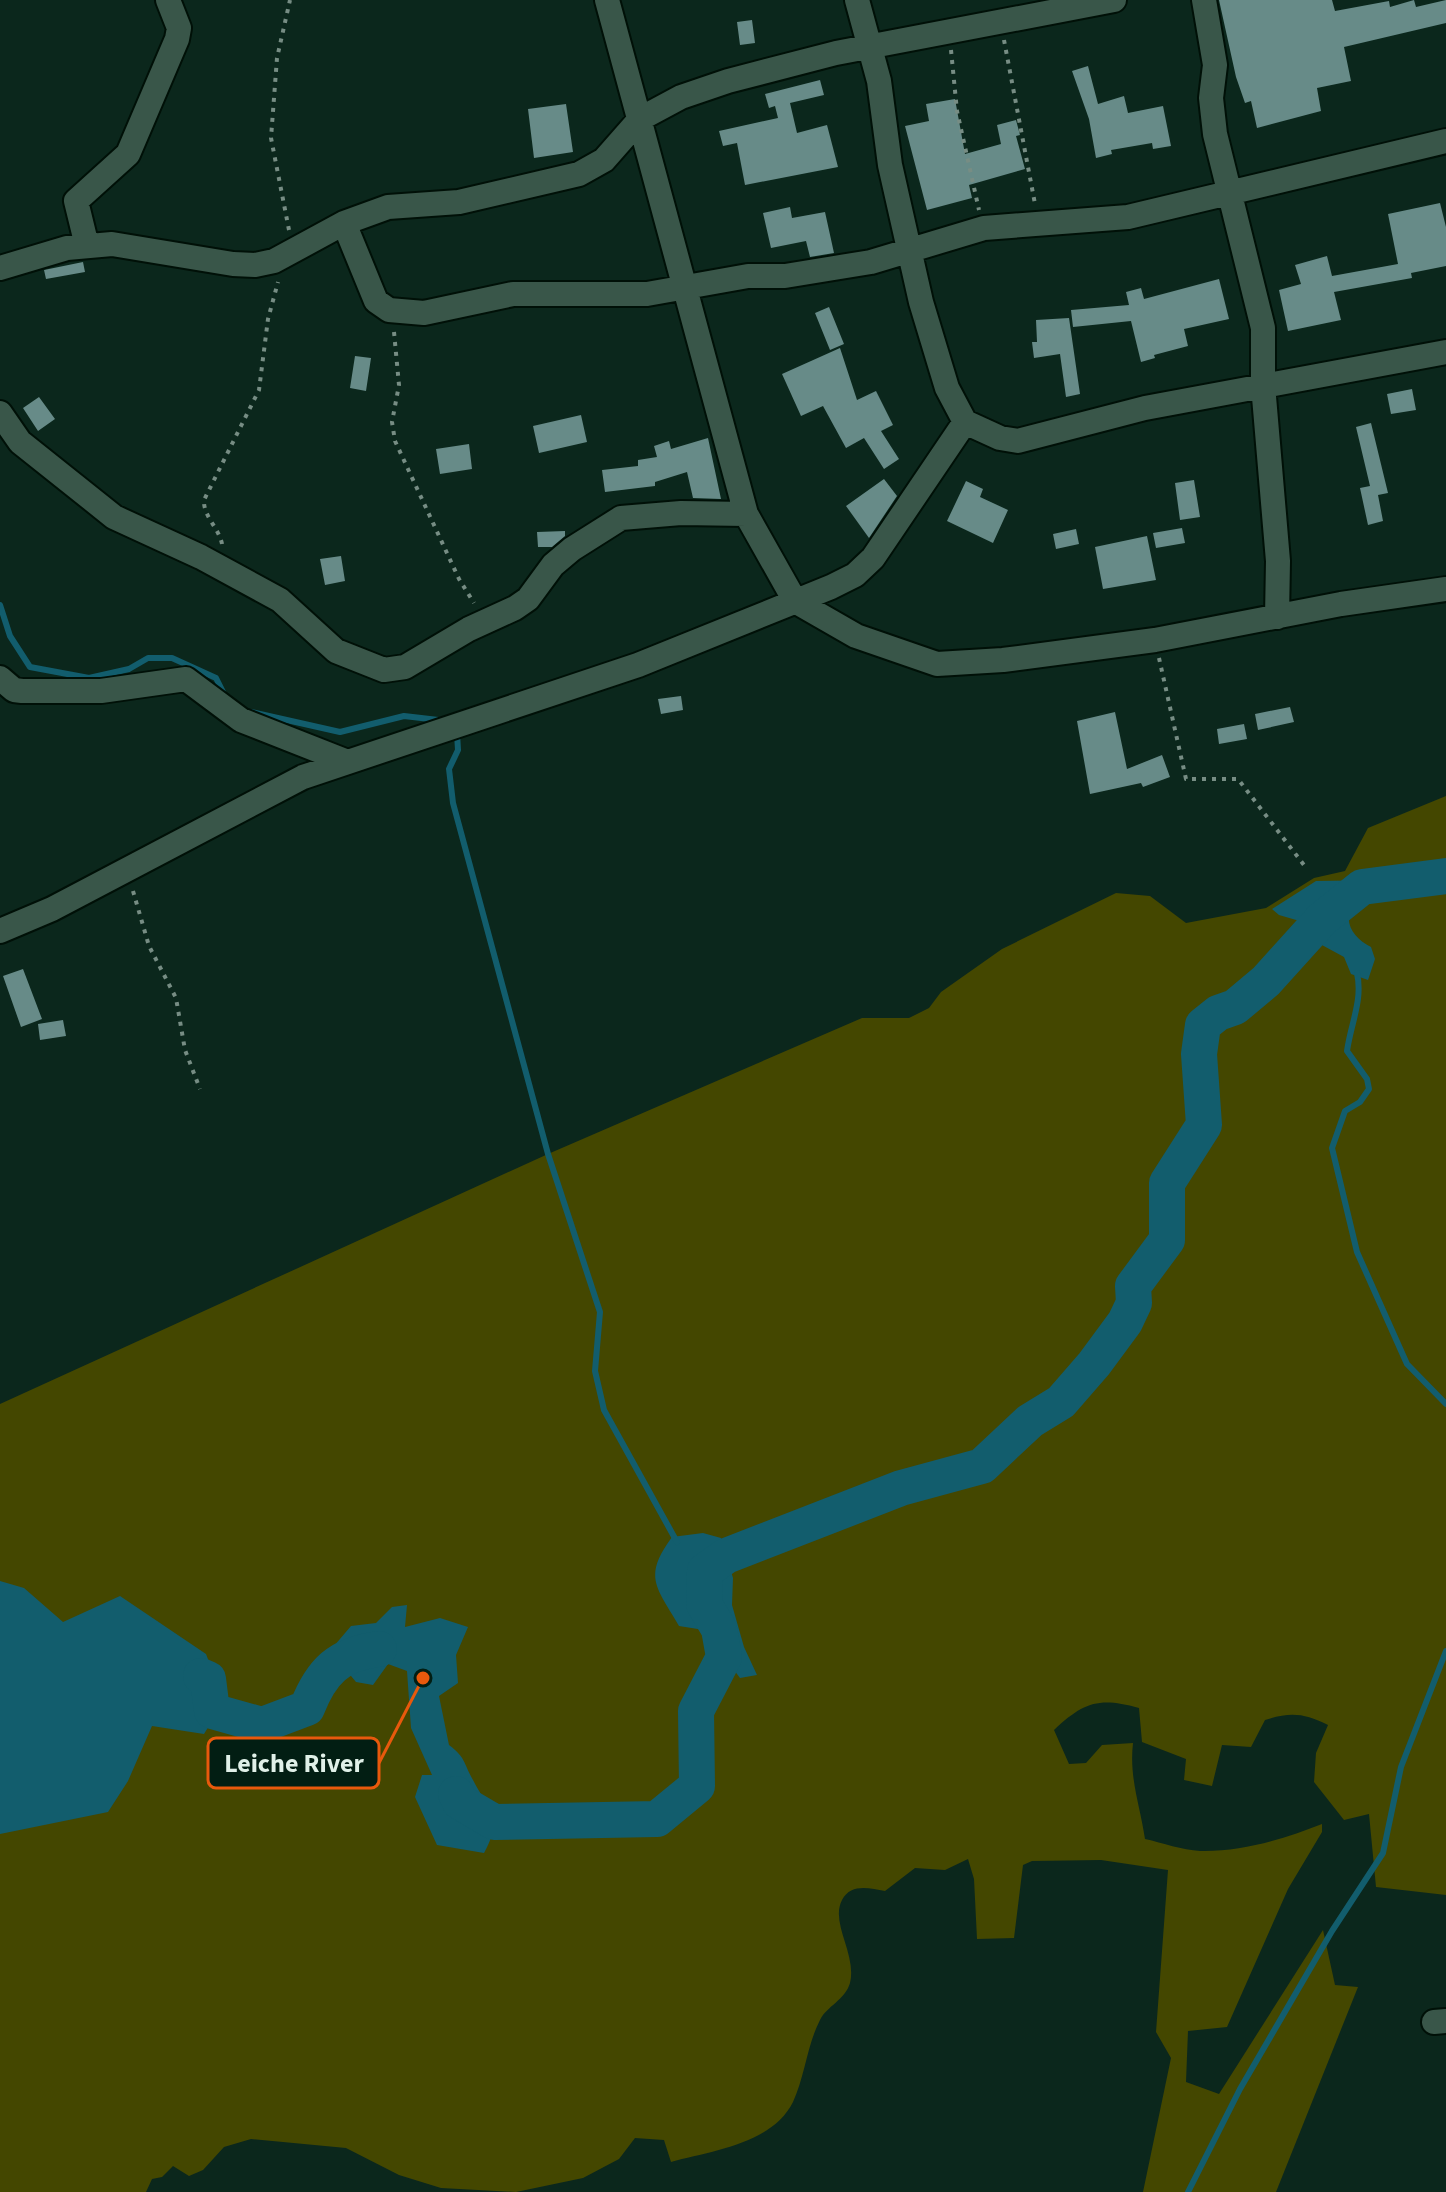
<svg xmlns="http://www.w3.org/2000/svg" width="1446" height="2192" font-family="'Source Sans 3',sans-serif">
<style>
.green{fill:#444700}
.water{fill:#125d6d}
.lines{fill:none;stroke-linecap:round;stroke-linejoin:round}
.stream{stroke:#125d6d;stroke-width:6}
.river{stroke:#125d6d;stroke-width:36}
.building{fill:#678b88}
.minor-casing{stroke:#001007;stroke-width:28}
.path{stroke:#778d84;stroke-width:4;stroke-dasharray:4 6;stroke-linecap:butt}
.minor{stroke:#395649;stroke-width:24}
.leader{fill:none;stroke:#e8590c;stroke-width:3}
.callout-dot{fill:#e8590c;stroke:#021e13;stroke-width:3}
.callout{fill:#021e13;stroke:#e8590c;stroke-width:3}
.callout-label{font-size:26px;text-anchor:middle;font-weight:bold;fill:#e0f0e8}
</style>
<rect width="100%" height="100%" fill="#0b271c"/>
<path class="green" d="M1446 796V1895L1376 1887 1369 1814 1344 1820 1314 1782 1316 1753 1328 1725C1304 1713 1290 1712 1265 1720L1251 1747 1222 1745 1212 1786 1184 1780 1186 1759 1142 1742 1139 1708C1099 1697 1084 1702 1054 1730L1069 1764 1086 1763 1102 1745 1133 1743C1129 1778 1140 1805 1145 1839 1163 1843 1182 1850 1200 1851 1242 1852 1284 1839 1322 1824V1832L1288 1889 1227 2027 1188 2031 1186 2082 1219 2094 1323 1930 1335 1985 1358 1987 1276 2192H1143L1171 2058 1156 2032 1168 1870 1101 1860 1032 1861 1023 1865 1014 1938 977 1939 974 1879 968 1859 945 1870 915 1868 885 1891C869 1888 851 1883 842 1900 830 1923 857 1954 850 1983 845 2000 827 2006 820 2020 807 2045 805 2076 793 2102 772 2144 712 2151 671 2162L664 2140 635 2138 619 2159 583 2178 516 2192 441 2188 399 2175 346 2148 251 2139 224 2147 203 2170 189 2176 173 2166 162 2177 152 2179 146 2192H0V1404L548 1154 862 1018H909L929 1008 941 992 1002 949 1116 893 1150 896 1186 923 1266 908 1314 878 1345 871 1368 828Z"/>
<path class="water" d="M1385 880 1386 890C1378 893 1367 895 1360 900 1338 916 1352 938 1371 947L1375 959 1368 980 1351 974 1344 957 1309 938 1303 922 1279 915 1272 909 1316 881Z
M703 1533 721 1538 733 1578 732 1605 744 1647 757 1675 740 1678 704 1630 679 1626C657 1587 642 1578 672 1537Z
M0 1581 24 1588 63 1622 120 1596 206 1654 224 1701 204 1734 152 1726 128 1781 108 1812 0 1834Z
M407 1605 405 1627 440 1618 468 1627 456 1655 458 1683 439 1696 449 1745C466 1758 463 1762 473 1780 489 1811 504 1816 484 1853L437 1845 415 1797 422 1775H432L411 1728 407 1671 388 1664 373 1685 356 1682 342 1665 317 1666 351 1626 376 1623 392 1607Z"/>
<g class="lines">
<path class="stream" d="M0 605 10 636 30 667 89 678 129 669 148 658H172L216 678 225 696
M251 712 340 732 404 716 447 721
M457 733 458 750 449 769 453 803 548 1154 600 1312 595 1371 604 1410 677 1542
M1357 973C1363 1000 1351 1023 1347 1051L1367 1079 1369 1089 1360 1102 1345 1111 1332 1148 1357 1252 1407 1364 1446 1404
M1188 2192 1240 2089 1332 1931 1383 1853 1401 1767 1446 1651"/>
<path class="river" d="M201 1676 208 1679 212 1711 262 1725 307 1708C321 1672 338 1654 379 1649
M456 1794 460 1802 494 1822 657 1819 697 1786 696 1711 724 1657 719 1629 704 1604 705 1571 726 1556 901 1488 982 1466 1030 1421 1061 1402 1094 1364 1125 1322 1134 1303 1133 1286 1167 1240V1183L1204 1125 1199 1054 1203 1025 1218 1013 1235 1007 1266 981 1322 919 1362 887 1446 876"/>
</g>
<path class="building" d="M1219 0H1332L1335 11 1389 1 1390 7 1414 0 1416 7 1446 0V23L1344 47 1351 81 1317 88 1321 111 1257 128 1251 101 1245 103 1236 77Z
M752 20 755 43 740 45 737 22Z
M1088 66 1098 104 1124 96 1128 113 1163 106 1171 146 1153 149 1152 143 1111 150 1112 154 1096 158 1089 119 1072 71Z
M820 80 824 95 790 103 797 133 827 125 838 167 745 185 737 143 723 146 719 131 778 118 775 106 769 108 765 94Z
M955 99 965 154 1001 144 997 125 1016 120 1020 135 1016 136 1025 169 969 185 972 198 927 210 905 126 929 121 926 104Z
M566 104 573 152 534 158 528 109Z
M1440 203 1446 227V266L1411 273 1412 278 1334 292 1341 320 1288 331 1279 290 1301 284 1295 265 1327 256 1332 276 1398 264 1388 214Z
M790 207 792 218 825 212 834 253 810 257 806 241 771 248 763 213Z
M83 262 85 272 46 279 44 270Z
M1219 279 1229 319 1184 329 1188 346 1154 355 1155 358 1141 362 1131 321 1073 327 1071 310 1129 305 1126 292 1141 288 1144 299Z
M829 307 844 344 830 350 815 313Z
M1069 318 1080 394 1066 397 1060 354 1034 358 1032 342H1037L1036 320Z
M840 348 857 400 876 391 893 425 881 431 899 459 884 469 864 438 846 448 823 406 801 416 782 374Z
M355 356 371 358 366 391 350 388Z
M1412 389 1416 410 1391 414 1387 394Z
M39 397 55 419 38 431 23 408Z
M581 415 587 442 539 453 533 426Z
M1371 423 1388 493 1378 495 1383 521 1368 525 1360 488 1370 486 1356 427Z
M708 438 721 499 693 498 687 472 655 482V486L605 492 602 470 638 466V460L657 457 654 446 669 441 671 449Z
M469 444 472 469 440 474 436 449Z
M884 479 897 496 869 538 846 506Z
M1194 480 1200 517 1180 520 1175 483Z
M966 481 983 489 980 497 1008 510 993 543 947 521Z
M1182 528 1185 543 1156 548 1153 533Z
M1076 529 1079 544 1056 549 1053 534Z
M565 531V536L552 547H538L537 532Z
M1147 536 1156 580 1103 589 1095 547Z
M341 556 345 581 325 585 320 559Z
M681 696 683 710 661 714 658 699Z
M1290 707 1294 722 1258 730 1255 714Z
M1115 712 1127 769 1162 755 1170 777 1143 787 1141 783 1090 794 1077 721Z
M1244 724 1247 739 1219 744 1217 729Z
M23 969 42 1019 21 1027 3 976Z
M63 1020 66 1036 40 1040 38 1024Z"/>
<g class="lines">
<defs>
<path id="minor" d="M607 0 746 514 795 601 856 636 937 664 1003 660 1155 640 1341 604 1446 589
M857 0 879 81 890 165 921 302 947 388 965 422 1000 438 1018 441 1145 408 1446 352
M1204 0 1215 65 1211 98 1215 134 1263 328V385L1278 561 1277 617
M344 223 376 301 389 310 424 313 513 294H647L748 276H785L834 268 871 262 984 228 1128 217 1446 141
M87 246 76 201 128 154 177 39 179 28 168 0
M0 268 67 248 112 244 233 264 255 265 274 261 344 223 388 207 459 202 579 174 604 160 640 119 681 97 728 81 836 53 1114 0
M0 413 20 442 114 517 201 557 280 600 336 651 384 670 405 667 469 629 515 608 528 599 553 565 572 549 621 518 681 513 746 514
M0 678 14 690 22 691H101L186 679 241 720 345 761
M0 931 52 909 303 777 638 665 831 587 855 575 873 558 965 422
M1434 2022 1446 2021"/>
</defs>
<use href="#minor" class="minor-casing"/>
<path class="path" d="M1004 40 1035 204
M951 50 957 111 979 210
M289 230 271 138 277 58 290 0
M394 332 399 385 392 422 395 441 459 579 474 603
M222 544C219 528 203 516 204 500L259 390 268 319 278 282
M1159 658 1186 779H1238L1307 869
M133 891 149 946 176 998 185 1050 200 1089"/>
<use href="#minor" class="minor"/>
</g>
<path class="leader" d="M423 1678L379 1763"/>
<circle class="callout-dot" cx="423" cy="1678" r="8"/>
<rect class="callout" x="208" y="1738" width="171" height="50" rx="8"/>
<g class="callout-label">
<text x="294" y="1772">Leiche River</text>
</g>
</svg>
